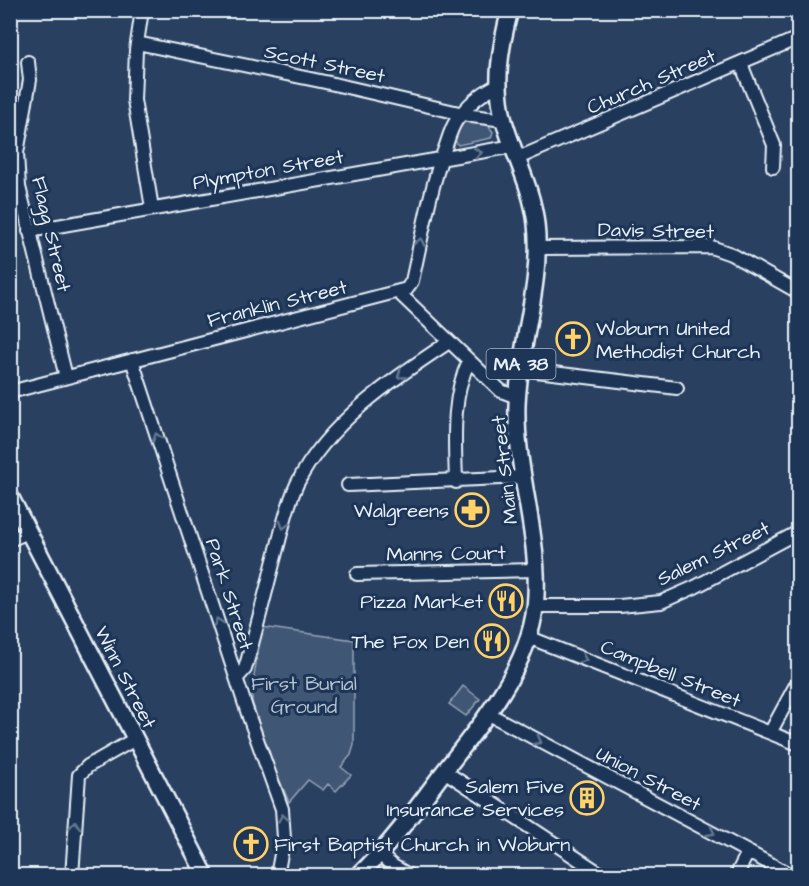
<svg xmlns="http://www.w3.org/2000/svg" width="809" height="886" font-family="'Architects Daughter',sans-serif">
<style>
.green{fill:#415774;stroke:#94a4b6;stroke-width:1.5}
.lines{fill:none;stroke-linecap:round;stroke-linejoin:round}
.minor-casing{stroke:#e8f1f8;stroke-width:16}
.major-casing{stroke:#e8f1f8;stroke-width:20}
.minor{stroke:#1d3557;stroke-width:12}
.major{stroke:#1d3557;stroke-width:15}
.oneway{stroke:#64778f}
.labels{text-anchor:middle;stroke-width:6;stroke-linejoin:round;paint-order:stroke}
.shield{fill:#1d3557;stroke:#abb9c8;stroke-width:1.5}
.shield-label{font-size:18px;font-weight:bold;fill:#e8f1f8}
.street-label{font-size:20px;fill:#e8f1f8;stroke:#1d3557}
.poi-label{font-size:20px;fill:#e8f1f8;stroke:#1d3557;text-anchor:end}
.park-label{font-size:20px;fill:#b6c3d0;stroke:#1d3557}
</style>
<rect width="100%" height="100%" fill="#294061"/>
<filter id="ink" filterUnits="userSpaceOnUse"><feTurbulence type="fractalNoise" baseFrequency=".0167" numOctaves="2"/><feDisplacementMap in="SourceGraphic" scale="12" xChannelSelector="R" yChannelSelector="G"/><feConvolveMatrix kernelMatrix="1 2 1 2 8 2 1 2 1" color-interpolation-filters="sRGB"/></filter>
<g filter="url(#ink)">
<path class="green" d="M463 119 487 124 493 132 491 138 458 145 453 138Z
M262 627 354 640V745L351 755 341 767 351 775 336 791 328 784 323 790 308 780 289 802 273 765 252 702V689Z
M463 686 480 699 466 716 449 704Z"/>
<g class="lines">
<defs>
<path id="minor" d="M142 10 136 50 134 100 152 208
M137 43 325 82 472 116 504 120
M28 62 30 80 17 153 19 187 66 377
M741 64 774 145 773 167
M518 158 798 38
M29 231 514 146
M538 248 711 247 731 254 798 292
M399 293 501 391 517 397
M132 360 249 717 282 809 284 838 277 876
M520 369 677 388
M10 392 407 289 412 281C422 237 429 193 444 151 448 141 450 130 456 121 467 105 481 93 498 85
M456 482C455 443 451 397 469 361
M348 485 524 477
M10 540 28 532
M357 574 536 570
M535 606H620L661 602 695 587 798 532
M528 637 798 744
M237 678 245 669C257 628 267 586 278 545 283 525 288 503 297 484 327 423 394 378 449 342
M487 713 793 876
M770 733 798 681
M444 771 604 876
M379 854 393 866 410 876
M72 876 79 775 88 766 135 739
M736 876 748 852"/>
<path id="major" d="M10 496 206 876
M358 876C388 847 414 812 439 778 479 725 534 665 536 595 539 531 515 469 517 405 519 344 543 284 536 224 532 187 514 156 504 121 494 83 500 48 510 10"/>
</defs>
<use href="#minor" class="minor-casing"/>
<use href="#major" class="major-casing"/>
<use href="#minor" class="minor"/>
<use href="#major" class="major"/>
</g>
<defs><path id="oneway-chevron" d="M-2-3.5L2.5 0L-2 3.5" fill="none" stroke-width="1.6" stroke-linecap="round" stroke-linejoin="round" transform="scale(1.5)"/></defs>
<g class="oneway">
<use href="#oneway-chevron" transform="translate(478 153) rotate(-9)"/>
<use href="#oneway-chevron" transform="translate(420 242) rotate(-78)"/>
<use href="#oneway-chevron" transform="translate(401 375) rotate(144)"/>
<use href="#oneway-chevron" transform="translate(157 437) rotate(-108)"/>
<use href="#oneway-chevron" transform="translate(284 525) rotate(106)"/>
<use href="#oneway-chevron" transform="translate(218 622) rotate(-108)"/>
<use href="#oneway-chevron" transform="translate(583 659) rotate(22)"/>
<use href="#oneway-chevron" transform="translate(538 741) rotate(28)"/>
<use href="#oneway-chevron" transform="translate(283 818) rotate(-99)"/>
<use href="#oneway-chevron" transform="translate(75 825) rotate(-86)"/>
<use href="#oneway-chevron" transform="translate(711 832) rotate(28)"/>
</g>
</g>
<defs>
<symbol id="church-ring" viewBox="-11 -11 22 22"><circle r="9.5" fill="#1d3557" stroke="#ffd166" stroke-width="1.5"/><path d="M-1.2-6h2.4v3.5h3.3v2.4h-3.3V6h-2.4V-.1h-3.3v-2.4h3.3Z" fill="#ffd166"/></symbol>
<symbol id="pharmacy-ring" viewBox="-11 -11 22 22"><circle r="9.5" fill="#1d3557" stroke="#ffd166" stroke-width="1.5"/><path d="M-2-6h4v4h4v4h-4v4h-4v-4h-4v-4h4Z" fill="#ffd166"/></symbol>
<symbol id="restaurant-ring" viewBox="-11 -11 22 22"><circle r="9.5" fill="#1d3557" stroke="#ffd166" stroke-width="1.5"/><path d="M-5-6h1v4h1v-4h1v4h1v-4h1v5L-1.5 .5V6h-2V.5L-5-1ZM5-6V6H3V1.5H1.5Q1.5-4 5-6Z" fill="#ffd166"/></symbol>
<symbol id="building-ring" viewBox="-11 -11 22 22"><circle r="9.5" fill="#1d3557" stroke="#ffd166" stroke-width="1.5"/><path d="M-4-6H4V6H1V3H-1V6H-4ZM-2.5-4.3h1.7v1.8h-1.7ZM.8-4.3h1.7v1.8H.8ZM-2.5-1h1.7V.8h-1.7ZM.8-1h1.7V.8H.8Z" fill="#ffd166"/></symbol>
</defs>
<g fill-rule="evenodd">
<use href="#church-ring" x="554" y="320" width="38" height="38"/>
<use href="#pharmacy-ring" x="453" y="491" width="38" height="38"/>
<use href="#restaurant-ring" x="487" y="582" width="38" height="38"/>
<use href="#restaurant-ring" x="473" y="622" width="38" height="38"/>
<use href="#building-ring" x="568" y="779" width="38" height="38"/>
<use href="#church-ring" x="232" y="825" width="38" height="38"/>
</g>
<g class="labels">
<rect class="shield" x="486.5" y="349" width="69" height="30" rx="4.5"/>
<g class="shield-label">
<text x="521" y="370">MA 38</text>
</g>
<g class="street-label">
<text transform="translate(325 63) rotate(12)" y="7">Scott Street</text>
<text transform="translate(651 81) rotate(-23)" y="7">Church Street</text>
<text transform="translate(268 169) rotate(-10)" y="7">Plympton Street</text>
<text transform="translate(656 230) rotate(1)" y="7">Davis Street</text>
<text transform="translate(52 234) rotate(77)" y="7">Flagg Street</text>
<text transform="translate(277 303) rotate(-14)" y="7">Franklin Street</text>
<text transform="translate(504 470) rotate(-97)" y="7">Main Street</text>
<text transform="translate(446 553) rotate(-1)" y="7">Manns Court</text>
<text transform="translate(713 553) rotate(-26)" y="7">Salem Street</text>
<text transform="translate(230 594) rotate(72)" y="7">Park Street</text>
<text transform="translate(671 673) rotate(22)" y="7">Campbell Street</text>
<text transform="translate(126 677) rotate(63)" y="7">Winn Street</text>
<text transform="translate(649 778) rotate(28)" y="7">Union Street</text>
</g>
<g class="poi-label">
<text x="596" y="335" text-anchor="start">Woburn United<tspan x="596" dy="23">Methodist Church</tspan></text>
<text x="449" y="517">Walgreens</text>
<text x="483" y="608">Pizza Market</text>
<text x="469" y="648">The Fox Den</text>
<text x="564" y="793">Salem Five<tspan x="564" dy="23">Insurance Services</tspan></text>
<text x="274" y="851" text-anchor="start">First Baptist Church in Woburn</text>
</g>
<g class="park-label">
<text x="304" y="690">First Burial<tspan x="304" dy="23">Ground</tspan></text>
</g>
</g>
<rect width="809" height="886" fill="none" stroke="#1d3557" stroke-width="36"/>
<rect x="18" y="18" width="773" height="850" fill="none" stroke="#e8f1f8" stroke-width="2" filter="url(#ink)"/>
</svg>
